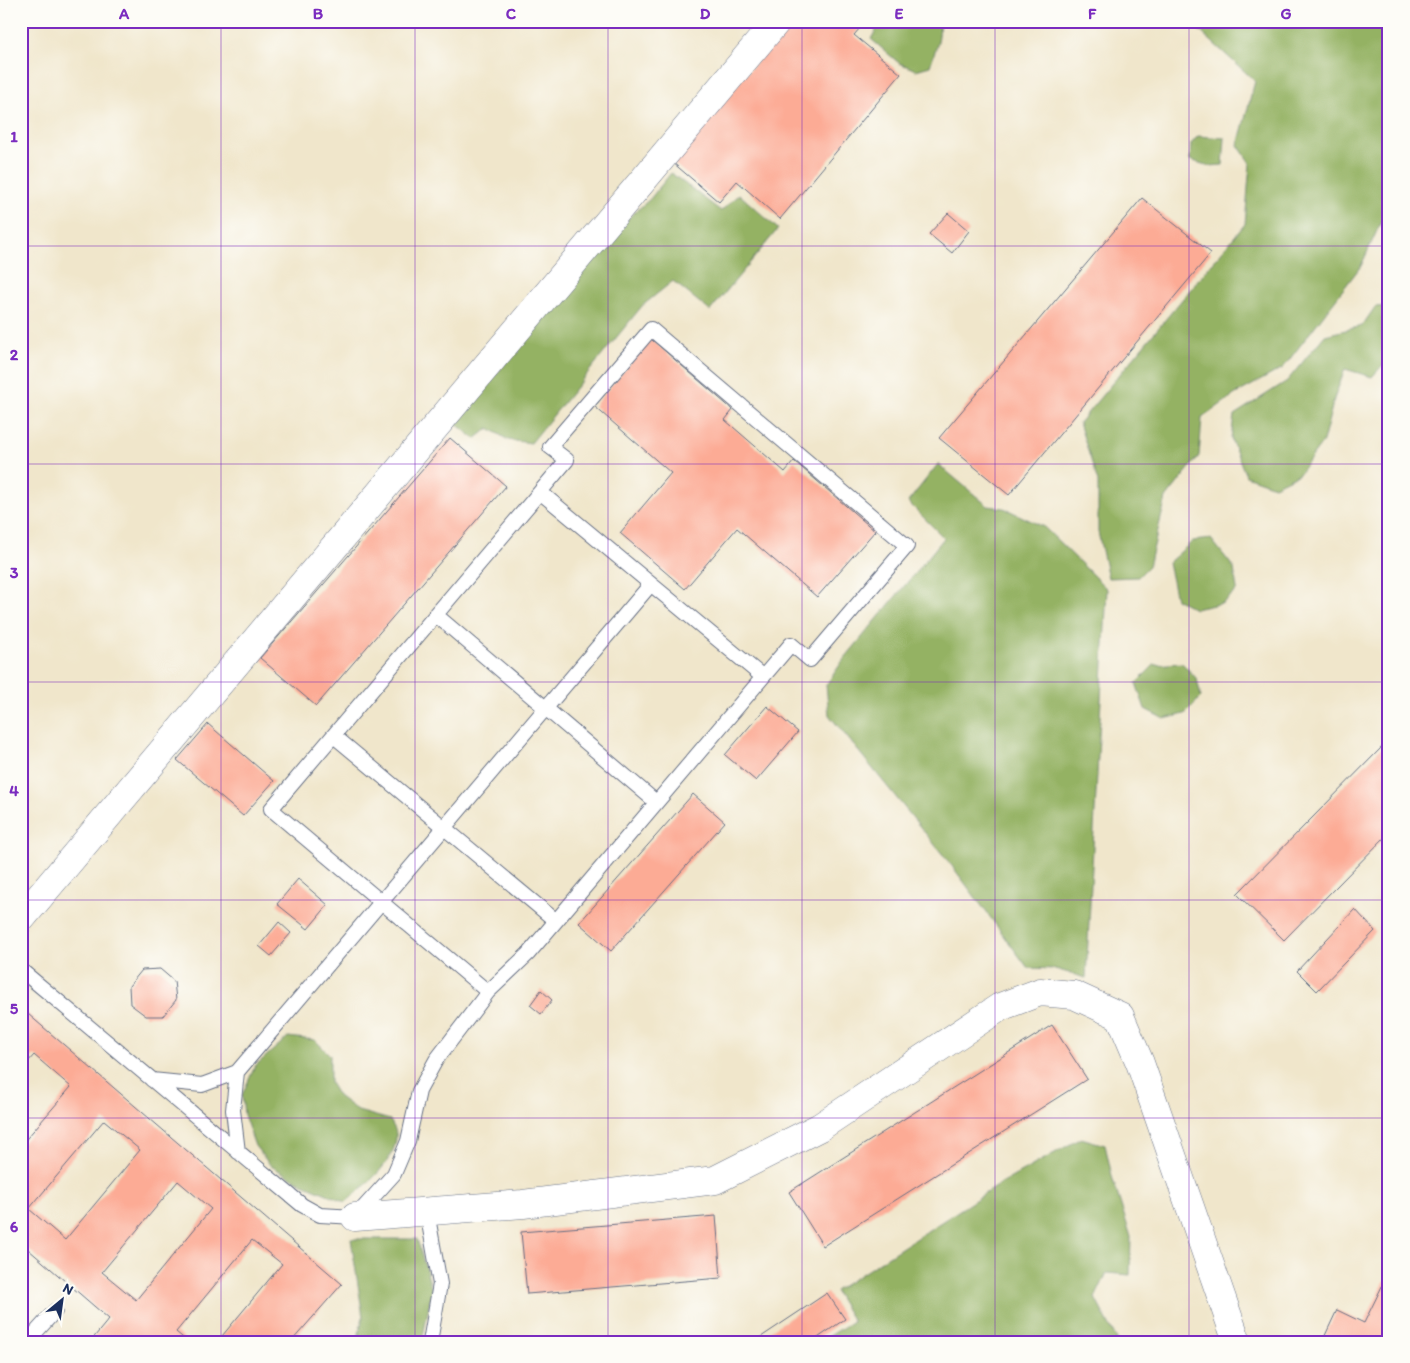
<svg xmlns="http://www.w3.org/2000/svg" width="1410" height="1363" font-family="Itim,sans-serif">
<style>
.forest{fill:#94b264;stroke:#587061}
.building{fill:#fcab95;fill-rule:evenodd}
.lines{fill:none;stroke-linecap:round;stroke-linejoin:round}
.lane-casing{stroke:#666f84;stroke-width:16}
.street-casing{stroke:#666f84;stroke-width:29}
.lane{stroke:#fff;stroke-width:14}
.street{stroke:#fff;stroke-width:28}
.grid{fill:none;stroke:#7b2cbf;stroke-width:1;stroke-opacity:0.55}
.neatline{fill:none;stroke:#7b2cbf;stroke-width:2}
.grid-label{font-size:16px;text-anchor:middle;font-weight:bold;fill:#7b2cbf}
</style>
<rect width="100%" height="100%" fill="#fdfcf7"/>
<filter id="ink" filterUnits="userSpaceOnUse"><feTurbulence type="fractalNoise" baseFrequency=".02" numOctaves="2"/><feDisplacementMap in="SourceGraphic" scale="10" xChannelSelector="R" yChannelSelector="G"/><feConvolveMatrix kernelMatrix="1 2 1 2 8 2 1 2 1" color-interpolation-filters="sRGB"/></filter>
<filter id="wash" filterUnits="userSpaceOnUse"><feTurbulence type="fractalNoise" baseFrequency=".0096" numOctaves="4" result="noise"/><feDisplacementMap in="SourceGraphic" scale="20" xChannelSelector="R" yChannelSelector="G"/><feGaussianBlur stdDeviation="1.12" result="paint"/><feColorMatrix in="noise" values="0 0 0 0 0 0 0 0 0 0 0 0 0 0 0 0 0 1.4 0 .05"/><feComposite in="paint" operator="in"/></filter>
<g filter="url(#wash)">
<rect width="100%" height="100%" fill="#f0e6cb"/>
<path class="forest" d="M881 21H938C943 34 934 53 930 66L916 70 899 63 871 39Z
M1189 21H1389V204L1361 266 1283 368 1234 395 1202 418 1199 456 1166 498 1149 566 1138 577 1108 578 1098 532V482L1079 423 1245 224 1250 163 1238 145 1255 81Z
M1198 136 1225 138 1223 165 1209 166 1190 160 1191 144Z
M671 173 721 211 739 194 778 229 710 311 673 281 642 306 531 443 508 440 489 428 475 439 455 423 627 219 650 199Z
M1389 306V358L1372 377 1345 369 1334 399 1323 442 1299 474 1274 486 1246 476 1231 439 1234 415 1287 381 1325 335 1362 326 1375 307Z
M938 464 988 506 1004 508 1044 527 1107 589 1086 978 1055 969 1028 968 952 866 829 715 826 685 844 659 944 538 908 502Z
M1211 539 1234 568 1237 590 1223 603 1195 609 1176 599 1168 563 1193 541Z
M1182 663 1197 679 1201 697 1185 714 1164 719 1145 709 1136 683 1154 665Z
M288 1037 315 1040 330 1055V1083L338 1096 358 1111 390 1120C392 1124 396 1130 396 1134 398 1161 363 1187 346 1202L303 1184 271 1166 255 1146 244 1115 242 1095 255 1066Z
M1081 1138 1105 1145 1113 1180 1131 1237 1130 1275 1107 1273 1095 1298 1118 1342H820L853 1321 835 1291 995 1187Z
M351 1239H417L432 1290 422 1342H357L363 1317Z"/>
<g id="blocks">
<path class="building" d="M791 21H866L854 35 901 74 780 219 737 181 719 202 672 162Z
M1142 198 1211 253 1009 495 939 438Z
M948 213 969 231 952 253 929 234Z
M651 339 733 410 725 420 785 472 794 461 875 531 817 597 737 528 685 589 620 533 671 473 594 406Z
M450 438 506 486 316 706 260 658Z
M767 706 798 732 756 781 725 755Z
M208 724 274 781 243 816 177 760Z
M1389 740V833L1284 940 1237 894Z
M693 794 725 822 611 951 579 923Z
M298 879 328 905 308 929 277 904Z
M1355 909 1375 931 1317 991 1297 971Z
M279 922 291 933 271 956 259 946Z
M160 969 174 981 176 1000 163 1016H146L130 1004 129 986 142 970Z
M541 990 552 1000 541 1014 530 1005Z
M21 1008 342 1284 291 1342H217L282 1264 252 1240 176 1332 188 1342H90L109 1319 21 1243V1145L71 1087 34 1055 21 1070ZM104 1120 140 1150 65 1240 29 1209ZM178 1181 211 1209 136 1300 102 1272Z
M1052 1025 1087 1079 823 1246 789 1192Z
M716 1216 721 1278 527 1294 521 1232Z
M1389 1272V1342H1322L1337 1310 1364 1323Z
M827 1293 845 1319 812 1342H760L758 1339Z"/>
</g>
</g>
<g filter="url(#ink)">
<use href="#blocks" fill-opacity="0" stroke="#666f84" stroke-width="1"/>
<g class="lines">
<defs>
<path id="lane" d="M540 492 763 677
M436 615 656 802
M334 736 556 921
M21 970 302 1205 320 1215 355 1217 394 1174 408 1141 419 1091 436 1060 488 992 528 954 791 644 810 660 907 546 651 329 550 447 567 460 271 809 488 992
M237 1072 233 1110 238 1152
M152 1080 202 1085 237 1072 651 584
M427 1212 440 1284 430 1342
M27 1342 55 1311"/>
<path id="street" d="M21 919 777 21
M355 1217 523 1204 715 1180 820 1127 1000 1007 1040 992 1074 995 1120 1016 1140 1063 1237 1342"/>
</defs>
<use href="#lane" class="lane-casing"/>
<use href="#street" class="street-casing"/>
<use href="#lane" class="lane"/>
<use href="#street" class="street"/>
</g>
</g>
<path class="grid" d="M221 21V1342M415 21V1342M608 21V1342M802 21V1342M995 21V1342M1189 21V1342M21 246H1389M21 464H1389M21 682H1389M21 900H1389M21 1118H1389"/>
<rect width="1410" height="1363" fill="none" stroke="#fdfcf7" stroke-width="55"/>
<g transform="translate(62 1300) rotate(29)" stroke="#fdfcf7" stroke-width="4" paint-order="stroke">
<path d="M0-4L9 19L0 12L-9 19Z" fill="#1b2f5e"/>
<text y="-8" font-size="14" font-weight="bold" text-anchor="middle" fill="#1b2f5e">N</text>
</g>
<rect x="28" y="28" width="1354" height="1308" class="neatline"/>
<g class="grid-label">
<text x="124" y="19">A</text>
<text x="318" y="19">B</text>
<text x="511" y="19">C</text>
<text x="705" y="19">D</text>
<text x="899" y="19">E</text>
<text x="1092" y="19">F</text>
<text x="1286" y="19">G</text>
<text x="14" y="142">1</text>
<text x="14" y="360">2</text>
<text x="14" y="578">3</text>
<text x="14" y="796">4</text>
<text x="14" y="1014">5</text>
<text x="14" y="1232">6</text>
</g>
</svg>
